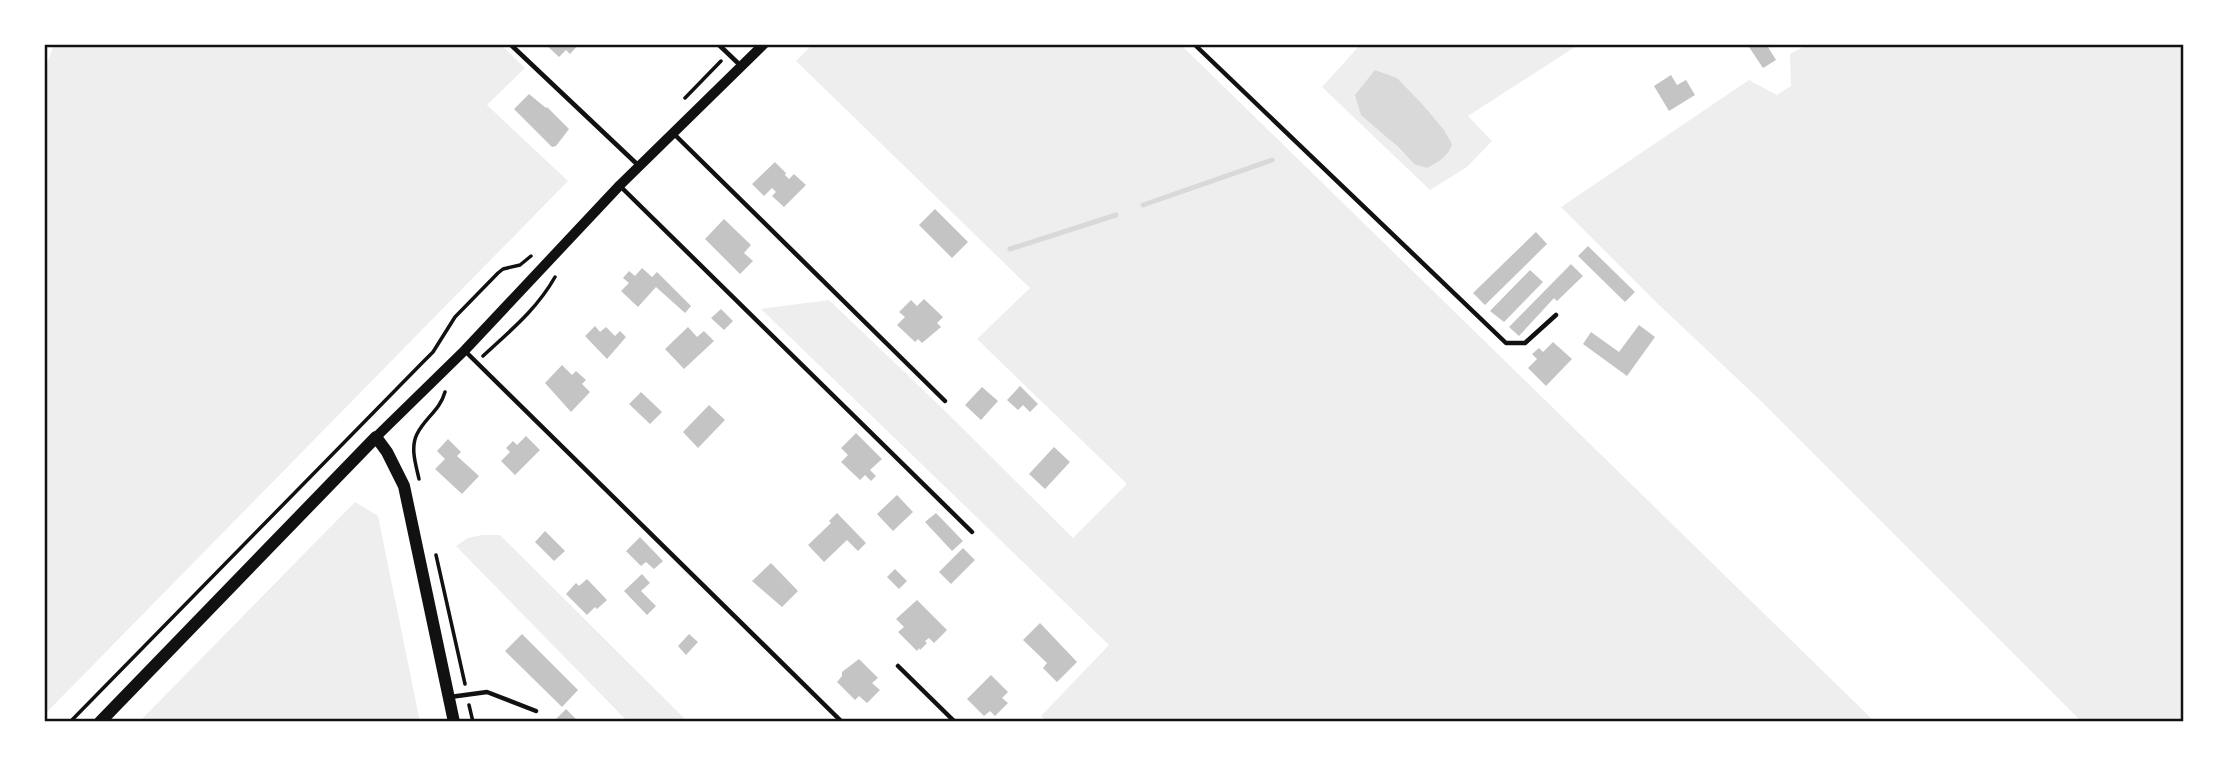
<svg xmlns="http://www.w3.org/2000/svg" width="2228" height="766" font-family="Inter,sans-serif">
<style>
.green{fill:#eee;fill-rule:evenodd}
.water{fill:#d9d9d9}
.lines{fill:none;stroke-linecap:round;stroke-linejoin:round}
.stream{stroke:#d9d9d9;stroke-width:5}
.building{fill:#c4c4c4}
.path{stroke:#111;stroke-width:3.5}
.service{stroke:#111;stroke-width:4.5}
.tertiary{stroke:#111;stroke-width:10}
.secondary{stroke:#111;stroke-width:12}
.neatline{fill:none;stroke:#111;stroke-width:2.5}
</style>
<rect width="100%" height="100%" fill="#fff"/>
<path class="green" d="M54 44H500L525 68 487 105 568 181 44 715V72Z
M813 44H1180L1875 722H1047L1041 716 1109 645 761 309 829 300 943 409 1073 538 1127 484 977 339 1030 288 796 61Z
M1361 44H1572L1575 47 1468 116 1492 141 1467 167 1430 190 1322 87ZM1397 78 1444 130 1414 164 1383 133Z
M1809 44H2184V722H2082L1761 401 1657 303 1561 207 1749 80 1777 95 1791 86 1790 54Z
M355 502 378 516 420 722H139Z
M482 535H500L688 722H628L456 546 468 538Z"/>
<path class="water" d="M1375 70 1397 78 1423 105 1444 130 1452 144C1448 157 1438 162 1427 168L1414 164 1398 147 1361 115 1355 95Z"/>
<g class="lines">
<path class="stream" d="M1143 205 1272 160
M1010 249 1116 215"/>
</g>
<path class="building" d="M545 44H579L570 54 566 50 559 57Z
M1747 44H1773L1768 47 1776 60 1763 68Z
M1671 75 1677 85 1686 80 1695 95 1669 111 1654 86Z
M529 94 546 108 547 107 569 129 556 146 552 147 514 109Z
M775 162 786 173 785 175 789 179 794 174 806 185 784 207 772 196 776 192 772 188 764 196 752 184Z
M935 209 968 242 952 258 919 225Z
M724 219 751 245 744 253 753 261 740 274 705 239Z
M1536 232 1547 244 1485 305 1473 293Z
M1588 246 1635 292 1625 302 1578 256Z
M1571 264 1583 276 1557 301 1554 298 1519 336 1509 327Z
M642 268 652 277 657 272 691 306 685 313 656 287 638 307 621 291 629 283 623 278 629 271 635 276Z
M1530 270 1543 282 1504 322 1490 311Z
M924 299 943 317 937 323 941 327 922 343 918 339 915 342 897 325 905 317 899 312 911 300 917 306Z
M721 309 733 321 724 330 711 318Z
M1639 325 1655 337 1627 376 1583 344 1591 332 1619 352Z
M595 326 600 332 606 327 615 336 620 331 626 337 607 359 585 336Z
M688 327 697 337 704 331 714 341 684 369 665 349Z
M1553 342 1572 359 1546 386 1528 368 1537 359 1532 354 1539 348 1543 352Z
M562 365 572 375 576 371 586 380 582 384 590 392 571 412 545 383Z
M1020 386 1038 404 1030 412 1023 405 1018 410 1007 400Z
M982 387 998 401 981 420 965 405Z
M641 392 662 412 650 424 629 404Z
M709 405 725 420 698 448 683 432Z
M856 433 882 459 870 470 876 476 871 481 865 475 860 480 841 462 848 455 841 448Z
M526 436 540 450 515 475 501 461 510 452 506 448 513 441 517 445Z
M448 439 461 452 457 456 479 476 462 494 435 469 445 459 437 451Z
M1054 447 1070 462 1045 489 1029 474Z
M897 495 913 512 893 531 877 514Z
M837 513 866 543 858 551 847 540 824 562 808 545 831 523 829 521Z
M936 513 963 541 952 551 925 522Z
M545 531 565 551 554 561 535 542Z
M640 537 663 561 654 569 646 562 641 566 626 551Z
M963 548 975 560 951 584 939 572Z
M771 563 798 591 782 607 752 581Z
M895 569 907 581 899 589 887 577Z
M642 574 650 583 641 591 656 606 647 615 624 591Z
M587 579 607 600 597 609 595 607 587 615 566 594 576 583 579 586Z
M917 600 947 630 934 643 929 638 925 641 927 643 920 650 919 648 917 651 898 632 904 627 896 619Z
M1040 623 1077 662 1057 682 1043 668 1047 663 1023 640Z
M522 634 578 690 562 707 505 651Z
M689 634 698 642 686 655 678 646Z
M859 659 878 678 872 683 880 690 867 703 859 696 855 700 837 682 842 676V672Z
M991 675 1008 692 1002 698 1008 703 995 716 990 711 984 716 967 699Z
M566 709 579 722H553Z"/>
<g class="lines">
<path class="path" d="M685 98 721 61
M483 356C510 331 537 309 555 277
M419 479C416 465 410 448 417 434 425 418 440 410 445 392
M436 555 465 684
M469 705 473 722
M70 722 422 363 433 352 455 317 498 273 503 269 520 265 531 256"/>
<path class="service" d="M510 44 639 166
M718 44 741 66
M1194 44 1506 343H1525L1556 315
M674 134 945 401
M620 186 972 532
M465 351 842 722
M898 666 955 722
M450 697 487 692 536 711"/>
<path class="tertiary" d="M376 437 465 350 620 185 764 44"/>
<path class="secondary" d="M100 722 376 437 387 452 404 486 454 722"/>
</g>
<rect width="2228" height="766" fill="none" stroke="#ffffff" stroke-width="91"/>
<rect x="46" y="46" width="2136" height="674" class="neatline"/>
</svg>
